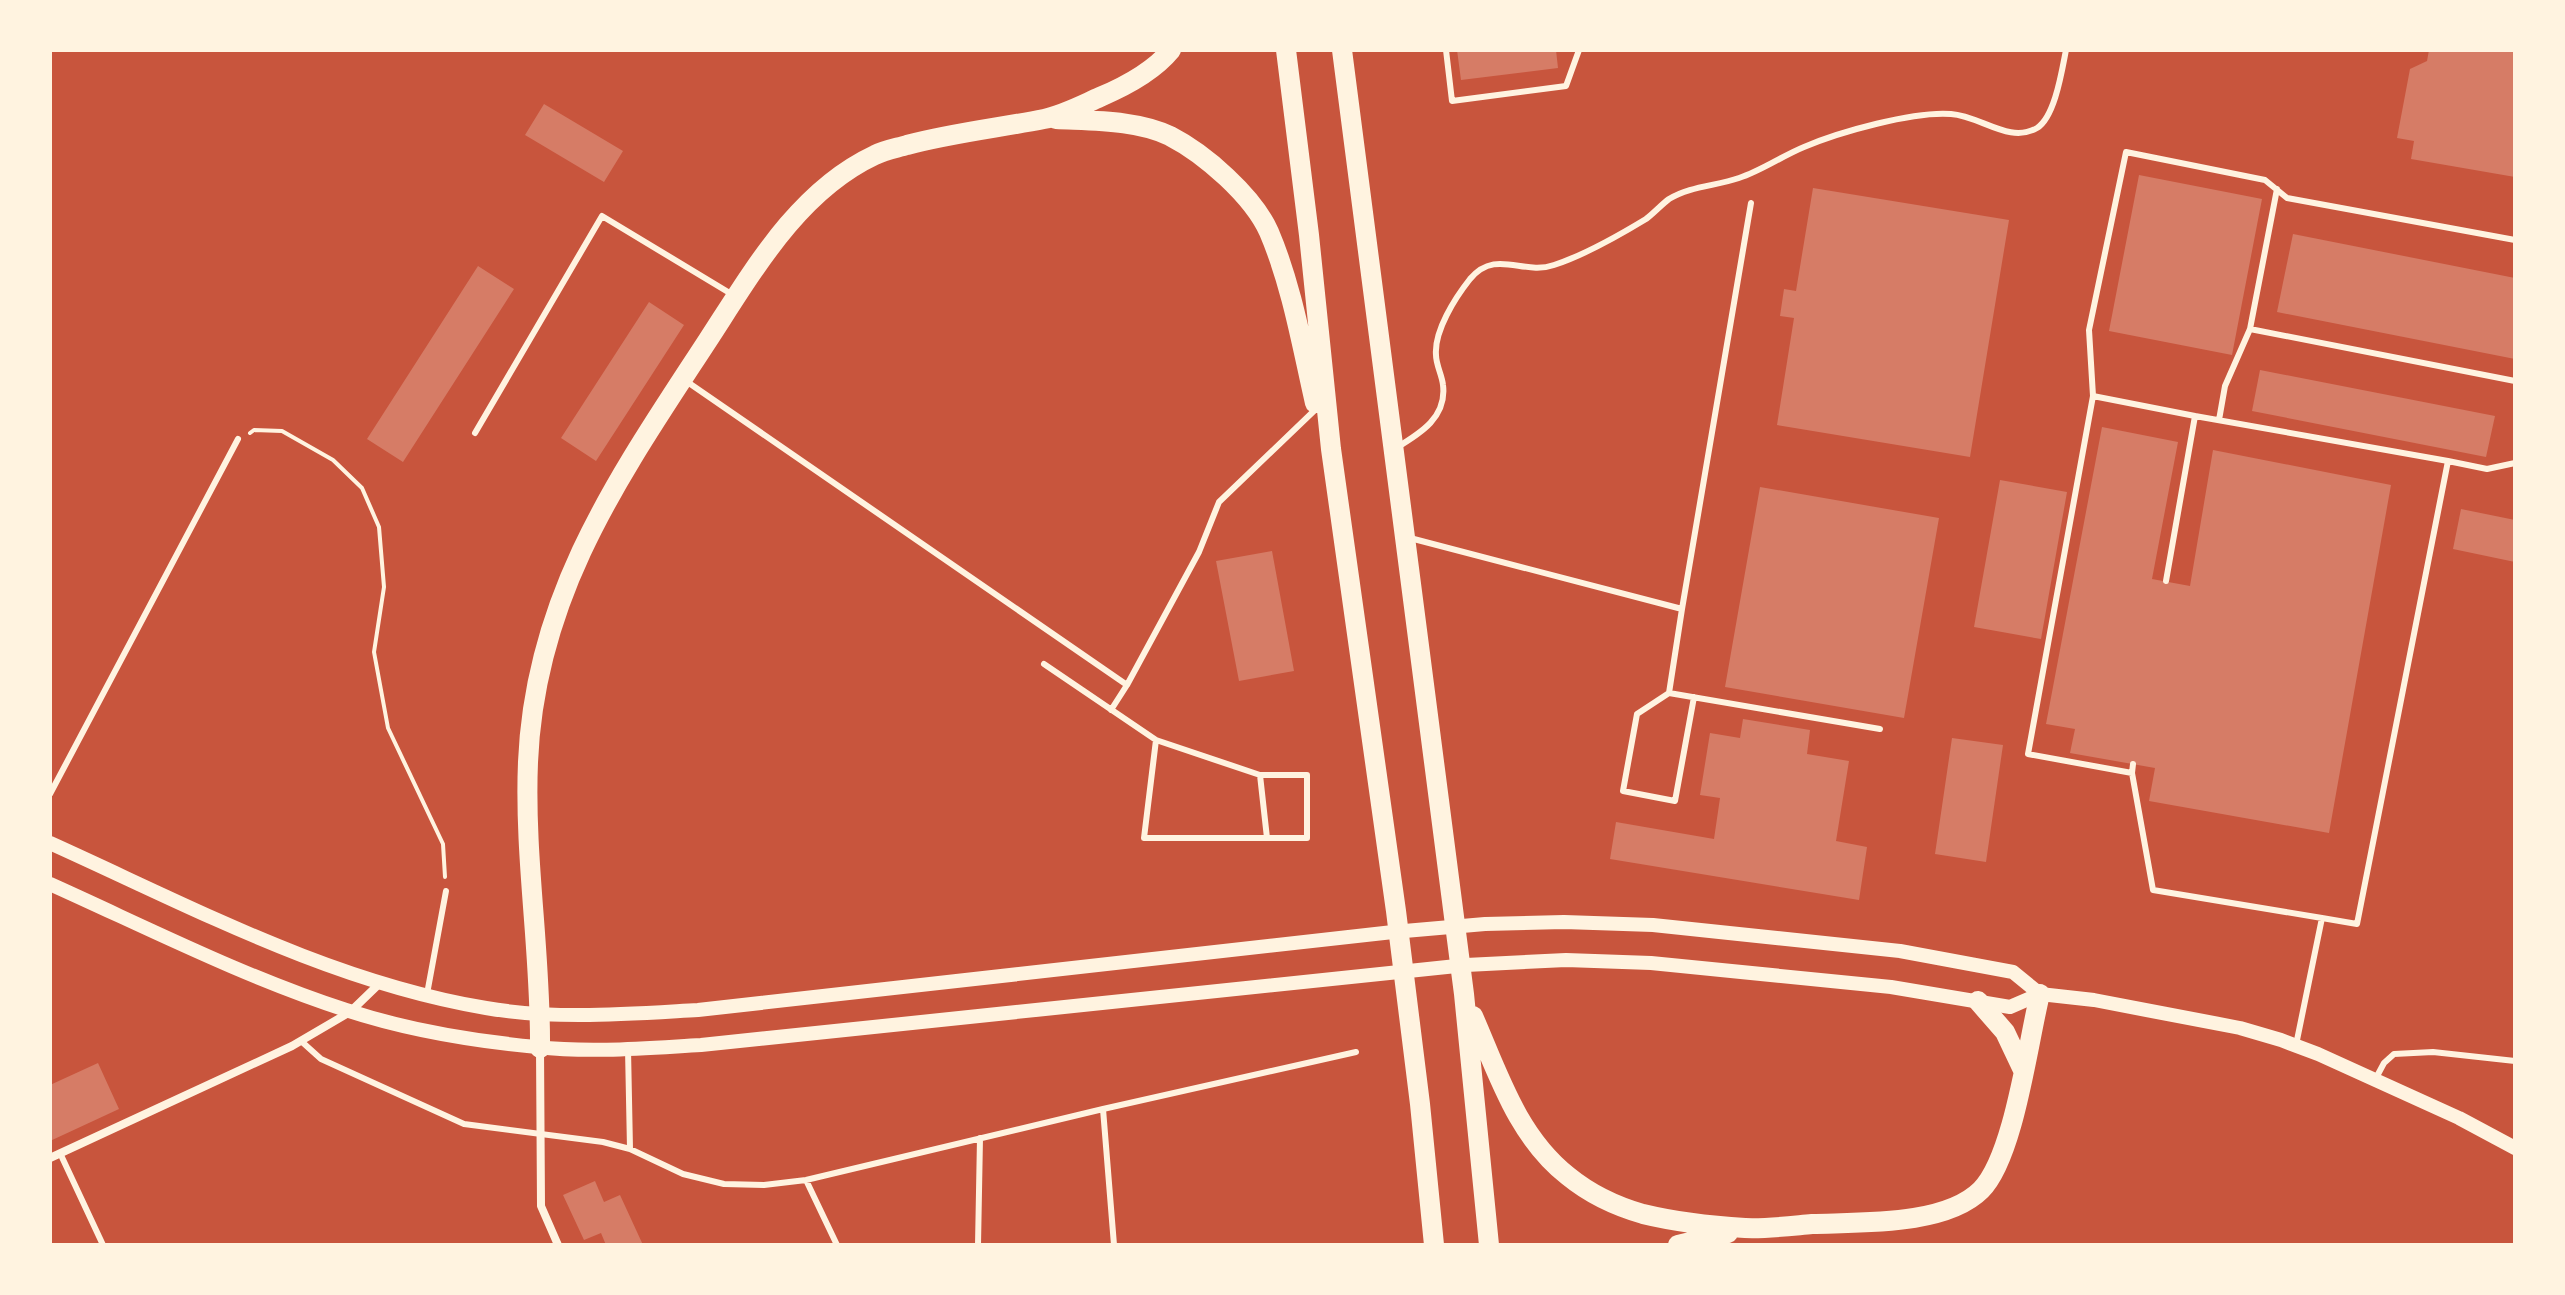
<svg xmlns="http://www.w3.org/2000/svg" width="2565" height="1295" font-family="Lora,serif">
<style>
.building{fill:#d67c66}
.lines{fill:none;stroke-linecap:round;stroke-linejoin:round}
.path{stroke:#fff3e0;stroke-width:4}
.service{stroke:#fff3e0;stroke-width:6}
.minor{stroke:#fff3e0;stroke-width:8}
.tertiary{stroke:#fff3e0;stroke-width:14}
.trunk{stroke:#fff3e0;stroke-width:20}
</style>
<rect width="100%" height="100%" fill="#c8553d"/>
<path class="building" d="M1457 50H1556L1558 68 1461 80Z
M2429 50H2515V177L2411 159 2414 141 2397 138 2410 69 2427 61Z
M544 104 623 151 604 182 525 135Z
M2139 175 2262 199 2232 355 2109 331Z
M1813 188 2009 220 1970 457 1777 425 1794 318 1780 316 1784 289 1796 291Z
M2293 234 2515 278V359L2277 312Z
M478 266 514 289 403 462 367 439Z
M649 302 684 325 596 461 561 438Z
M2260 370 2495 416 2486 457 2252 411Z
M2102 427 2178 442 2152 579 2190 586 2213 450 2391 485 2329 833 2149 801 2155 768 2070 753 2075 729 2046 724Z
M2000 480 2067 492 2041 639 1974 627Z
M1760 487 1939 518 1904 718 1725 687Z
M2461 509 2515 520V562L2453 549Z
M1272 551 1294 671 1239 681 1216 561Z
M1743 719 1810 730 1807 754 1849 761 1836 841 1867 847 1859 900 1610 859 1616 822 1714 839 1720 798 1700 795 1710 733 1740 738Z
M1952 738 2003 745 1986 862 1935 854Z
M98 1063 119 1109 50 1141V1085Z
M595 1181 604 1202 620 1195 643 1245H606L601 1233 584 1240 563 1195Z"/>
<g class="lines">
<path class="path" d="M250 433 254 430 282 431 333 460 362 488 379 527 384 587 374 652 388 728 443 844 445 877"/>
<path class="service" d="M1446 50 1452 101 1566 86 1579 50
M2250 329 2515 381
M686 381 1127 685 1199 552 1219 502 1317 408
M2093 396 2089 330 2126 152 2265 180 2287 198 2515 240
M2219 420 2225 386 2250 329 2277 189
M475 433 602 216 733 295
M1396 448C1421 433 1447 417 1443 385 1442 375 1436 365 1436 355 1434 331 1455 298 1470 279 1496 248 1523 276 1554 265 1585 255 1618 236 1646 219 1654 213 1661 205 1669 199 1690 186 1716 186 1739 178 1761 171 1782 156 1804 147 1839 132 1914 111 1951 114 1981 116 2009 144 2037 128 2055 117 2062 70 2066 50
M2448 461 2487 469 2515 463
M1410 538 1682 609 1751 203
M2166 581 2195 416 2448 461 2357 924 2322 918
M1682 609 1669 693 1880 729
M1044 664 1156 740 1260 775
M1669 693 1637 714 1623 791 1675 801 1694 697
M1111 710 1127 685
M1156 740 1144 838H1307V775H1260L1267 838
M2133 764 2132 773 2153 890 2322 918 2296 1045
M2132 773 2028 754 2093 396 2195 416
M50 794 238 439
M427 994 446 891
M301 1041 321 1059 464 1124 603 1142 630 1149 683 1174 724 1184 764 1185 806 1180 1103 1109 1114 1245
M628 1049 630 1149
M2376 1078 2384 1063 2394 1054 2433 1052 2515 1061
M1103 1109 1356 1052
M60 1153 103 1245
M806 1180 837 1245
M978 1245 980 1138"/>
<path class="minor" d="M540 1049 541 1206 558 1245
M50 1158 292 1046 350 1012 379 984"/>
<path class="tertiary" d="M50 843C192 907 331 982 486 1008 556 1020 627 1014 698 1010L1393 932 1485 924 1564 922 1653 925 1900 951 2013 972 2040 994
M50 884C148 928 244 977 346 1010 407 1030 473 1041 537 1047 591 1053 647 1048 701 1045L1466 965 1566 960 1651 963 1891 987 2010 1007 2040 994 2094 1000 2240 1028 2281 1040 2318 1054 2459 1118 2515 1148"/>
<path class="trunk" d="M1286 50 1309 235 1331 449 1396 911 1420 1104 1434 1245
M1342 50 1464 994 1489 1245
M1056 119C1093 121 1137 120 1170 136 1205 154 1253 196 1269 232 1292 286 1302 346 1315 403
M1978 1001 2005 1032 2023 1070
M1473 1016C1498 1073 1517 1136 1568 1176 1590 1194 1615 1206 1643 1214 1676 1222 1711 1226 1745 1228 1767 1229 1790 1226 1812 1224 1860 1222 1945 1226 1981 1190 2014 1157 2028 1042 2040 994
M540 1048C541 952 524 858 528 762 535 594 620 475 708 340 753 271 798 191 875 155 885 150 897 148 907 145 952 133 998 128 1044 119 1063 115 1082 105 1100 97 1126 86 1153 72 1171 50
M1678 1245 1728 1233"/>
</g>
<rect width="2565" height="1295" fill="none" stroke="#fff3e0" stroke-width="104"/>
</svg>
